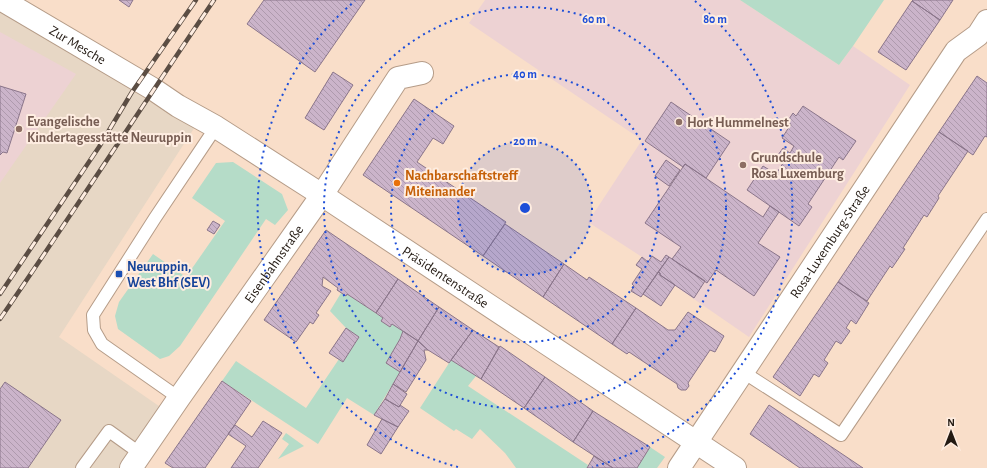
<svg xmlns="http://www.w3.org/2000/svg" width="987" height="468" font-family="'Alegreya Sans',sans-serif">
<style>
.commercial{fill:#e7d7c5}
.education{fill:#edd2d3}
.green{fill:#b5dcc8}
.building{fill:url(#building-back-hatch);stroke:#8a758a}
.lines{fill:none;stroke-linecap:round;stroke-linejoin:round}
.lane-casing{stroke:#b59c88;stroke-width:14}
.street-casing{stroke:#b59c88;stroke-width:24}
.lane{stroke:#fff;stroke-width:12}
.street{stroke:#fff;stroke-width:22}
.rail-casing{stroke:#5b4d43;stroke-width:4.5}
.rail{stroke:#feede1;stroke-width:3;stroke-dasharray:9;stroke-linecap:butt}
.ring{fill:none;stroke:#1d4ed8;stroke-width:2;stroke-dasharray:2 4}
.education-dot{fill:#8d6e63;stroke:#feede1;stroke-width:1.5}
.food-dot{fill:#e8710a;stroke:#feede1;stroke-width:1.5}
.transit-dot{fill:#1a4fb4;stroke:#feede1;stroke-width:1.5}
.labels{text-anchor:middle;stroke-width:4;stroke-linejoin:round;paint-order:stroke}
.street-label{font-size:14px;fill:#231a13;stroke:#feede1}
.education-label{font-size:14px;font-weight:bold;fill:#785e54;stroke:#feede1;text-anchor:start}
.food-label{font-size:14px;font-weight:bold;fill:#c56008;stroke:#feede1;text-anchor:start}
.transit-label{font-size:14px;font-weight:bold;fill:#164399;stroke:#feede1;text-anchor:start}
.centre{fill:#1d4ed8;stroke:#feede1;stroke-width:2}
.ring-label{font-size:12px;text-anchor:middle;font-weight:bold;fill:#1d4ed8;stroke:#feede1;stroke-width:4;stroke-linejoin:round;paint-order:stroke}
</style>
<defs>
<pattern id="building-back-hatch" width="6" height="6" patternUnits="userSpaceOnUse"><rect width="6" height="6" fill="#cbb4ca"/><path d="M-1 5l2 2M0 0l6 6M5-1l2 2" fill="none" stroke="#ae9aad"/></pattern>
</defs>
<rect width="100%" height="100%" fill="#f9dec9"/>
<path class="commercial" d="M0 0 200 119 59 337 169 413 131 468H0Z"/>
<path class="education" d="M485 0H740L839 65 853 46 910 85 749 337 675 286 661 306 643 294 641 297 631 291 634 286 632 284 642 270 636 265 642 257 588 222 642 140 469 23Z
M0 32 76 74 0 183Z"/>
<path class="green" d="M740 0H884L853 46 839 65Z
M233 162 282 194 288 210 275 225 266 219 180 346 169 356 160 359 118 329 115 316 119 302 153 254 186 277 225 221 192 198 216 163Z
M341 293 346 296 347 294 383 318 381 321 390 327 392 324 403 331 400 339 386 363 400 372 374 415 347 398 318 444 222 381 236 361 306 408 339 359 343 362 359 337 346 328 330 311Z
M451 360 476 376 468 386 588 465 587 468H516L505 453 480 429 472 439 456 429 454 431 420 408Z
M286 433 304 446 278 459 289 444 282 439Z
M650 447 665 457 657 468H637Z"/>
<path class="building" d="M119 0H133L129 7Z
M264 0H365L315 72 247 24Z
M913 0H953L940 20 912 1Z
M912 1 940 20 906 70 878 52Z
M333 72 353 85 324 130 305 118Z
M977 76 987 83V137L985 136 973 155 939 132Z
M0 86 26 94 7 153 3 152 0 155Z
M414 99 454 126 443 144 433 138 417 162 506 222 483 256 363 175Z
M671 102 730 142 706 178 685 164 683 167 645 141Z
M803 106 856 141 843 160 839 157 808 204 812 207 799 226 747 190 763 166 776 174 785 160 778 155 783 148 790 153 794 146 782 138 791 124 787 122 793 113 796 116Z
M939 132 968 151 938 196 939 198 927 217 924 215 903 248 905 249 892 268 890 266 867 301 838 282Z
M666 160 680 170 669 186 655 176Z
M685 164 763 217 770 206 779 212 758 243 780 257 754 296 716 270 707 283 672 259 681 247 645 223Z
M213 221 220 225 214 234 207 230Z
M505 224 564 264 543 297 483 256Z
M326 230 398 279 376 313 347 294 346 296 337 290 338 288 323 277 322 286 331 291 316 313 319 315 313 324 310 322 296 342 264 320Z
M666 255 669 257 641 297 631 291 634 286 632 284 642 269 636 265 642 257 648 262 652 256 661 262Z
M669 257 705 281 694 298 660 275V273L658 272Z
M564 264 587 280 589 277 636 308 612 344 543 297Z
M658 272 660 273V275L675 285 661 306 643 294Z
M398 279 439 307 418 341 392 324 390 327 381 321 383 318 376 313Z
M838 282 869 303 856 324 851 320 846 328 850 331 841 344 836 341 824 360 828 363 819 377 814 374 800 396 773 377Z
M439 307 473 330 449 363 428 350 418 341Z
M636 308 668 330H675L688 312 724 336 715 352 710 350 688 383 689 386 686 390H681L678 388 677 384 629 352 627 354 612 344Z
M346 328 359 337 343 362 329 353Z
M473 330 499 347 481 379 451 360Z
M403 331 418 341 400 372 386 363 400 339Z
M418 341 428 350H424L426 360 406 392 393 384Z
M500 346 545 377 524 408 481 379Z
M545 377 593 411 573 442 524 408Z
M222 381 251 401 205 468H173L165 463Z
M5 382 61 420 28 468H0V389Z
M393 384 407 394 399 407 385 399Z
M385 399 399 407 400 405 409 411 398 427 374 415Z
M769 405 863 468H800L750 434Z
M593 411 650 447 637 468H613L573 442Z
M382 419 398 427 381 454 367 445Z
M263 421 282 433 258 468H231L246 446 228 434 235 425 252 437Z
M594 456 613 468H587Z"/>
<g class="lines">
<defs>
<path id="lane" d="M743 372 841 435 987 219
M179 398 102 344 94 330 93 315 155 218 216 127
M82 468 109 431 141 454"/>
<g id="street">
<path id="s1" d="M2 0 153 89 178 106 216 127 322 195 735 468"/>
<path id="s2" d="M131 468 179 398 322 195 398 78 422 73"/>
<path id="s3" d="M679 468 956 51 978 35 987 21"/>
</g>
</defs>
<use href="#lane" class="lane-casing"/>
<use href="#street" class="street-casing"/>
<use href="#lane" class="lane"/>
<use href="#street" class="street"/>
<defs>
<path id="rail" d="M0 294 99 147 132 92 196 0
M0 319C73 213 142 106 214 0"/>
</defs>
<use href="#rail" class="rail-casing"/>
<use href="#rail" class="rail"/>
</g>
<circle cx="525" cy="208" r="67" fill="#1d4ed8" fill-opacity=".12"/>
<g class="ring">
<circle cx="525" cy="208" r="67"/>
<circle cx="525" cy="208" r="134"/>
<circle cx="525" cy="208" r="201"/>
<path d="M458 467A268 268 0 0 1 355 1M695 1A268 268 0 0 1 592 467"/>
</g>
<g class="education-dot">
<circle cx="679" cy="122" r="4"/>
<circle cx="19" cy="129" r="4"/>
<circle cx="743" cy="165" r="4"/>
</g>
<circle class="food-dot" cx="397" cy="183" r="4"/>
<rect class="transit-dot" x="115" y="270" width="8" height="8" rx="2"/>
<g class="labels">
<g class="street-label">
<text dy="5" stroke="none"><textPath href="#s1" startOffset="88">Zur Mesche</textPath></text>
<text dy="5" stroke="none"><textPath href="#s3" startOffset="272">Rosa-Luxemburg-Straße</textPath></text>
<text dy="5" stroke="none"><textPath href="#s2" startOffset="249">Eisenbahnstraße</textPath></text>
<text dy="5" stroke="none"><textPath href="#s1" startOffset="523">Präsidentenstraße</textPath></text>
</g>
<g class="education-label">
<text x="27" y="126">Evangelische<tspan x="27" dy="16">Kindertagesstätte Neuruppin</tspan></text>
<text x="687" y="127">Hort Hummelnest</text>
<text x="751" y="162">Grundschule<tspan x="751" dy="16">Rosa Luxemburg</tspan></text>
</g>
<g class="food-label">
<text x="405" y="180">Nachbarschaftstreff<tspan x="405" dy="16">Miteinander</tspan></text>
</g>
<g class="transit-label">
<text x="127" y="271">Neuruppin,<tspan x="127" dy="16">West Bhf (SEV)</tspan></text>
</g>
</g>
<circle cx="525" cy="208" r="6" class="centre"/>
<g class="ring-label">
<text x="715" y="23">80 m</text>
<text x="594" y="23">60 m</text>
<text x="525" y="78">40 m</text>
<text x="525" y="145">20 m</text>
</g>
<g transform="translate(951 432)" stroke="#feede1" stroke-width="3" paint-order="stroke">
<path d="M0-3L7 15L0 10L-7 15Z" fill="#231a13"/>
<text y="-6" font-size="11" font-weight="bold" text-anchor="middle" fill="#231a13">N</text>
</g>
</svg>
